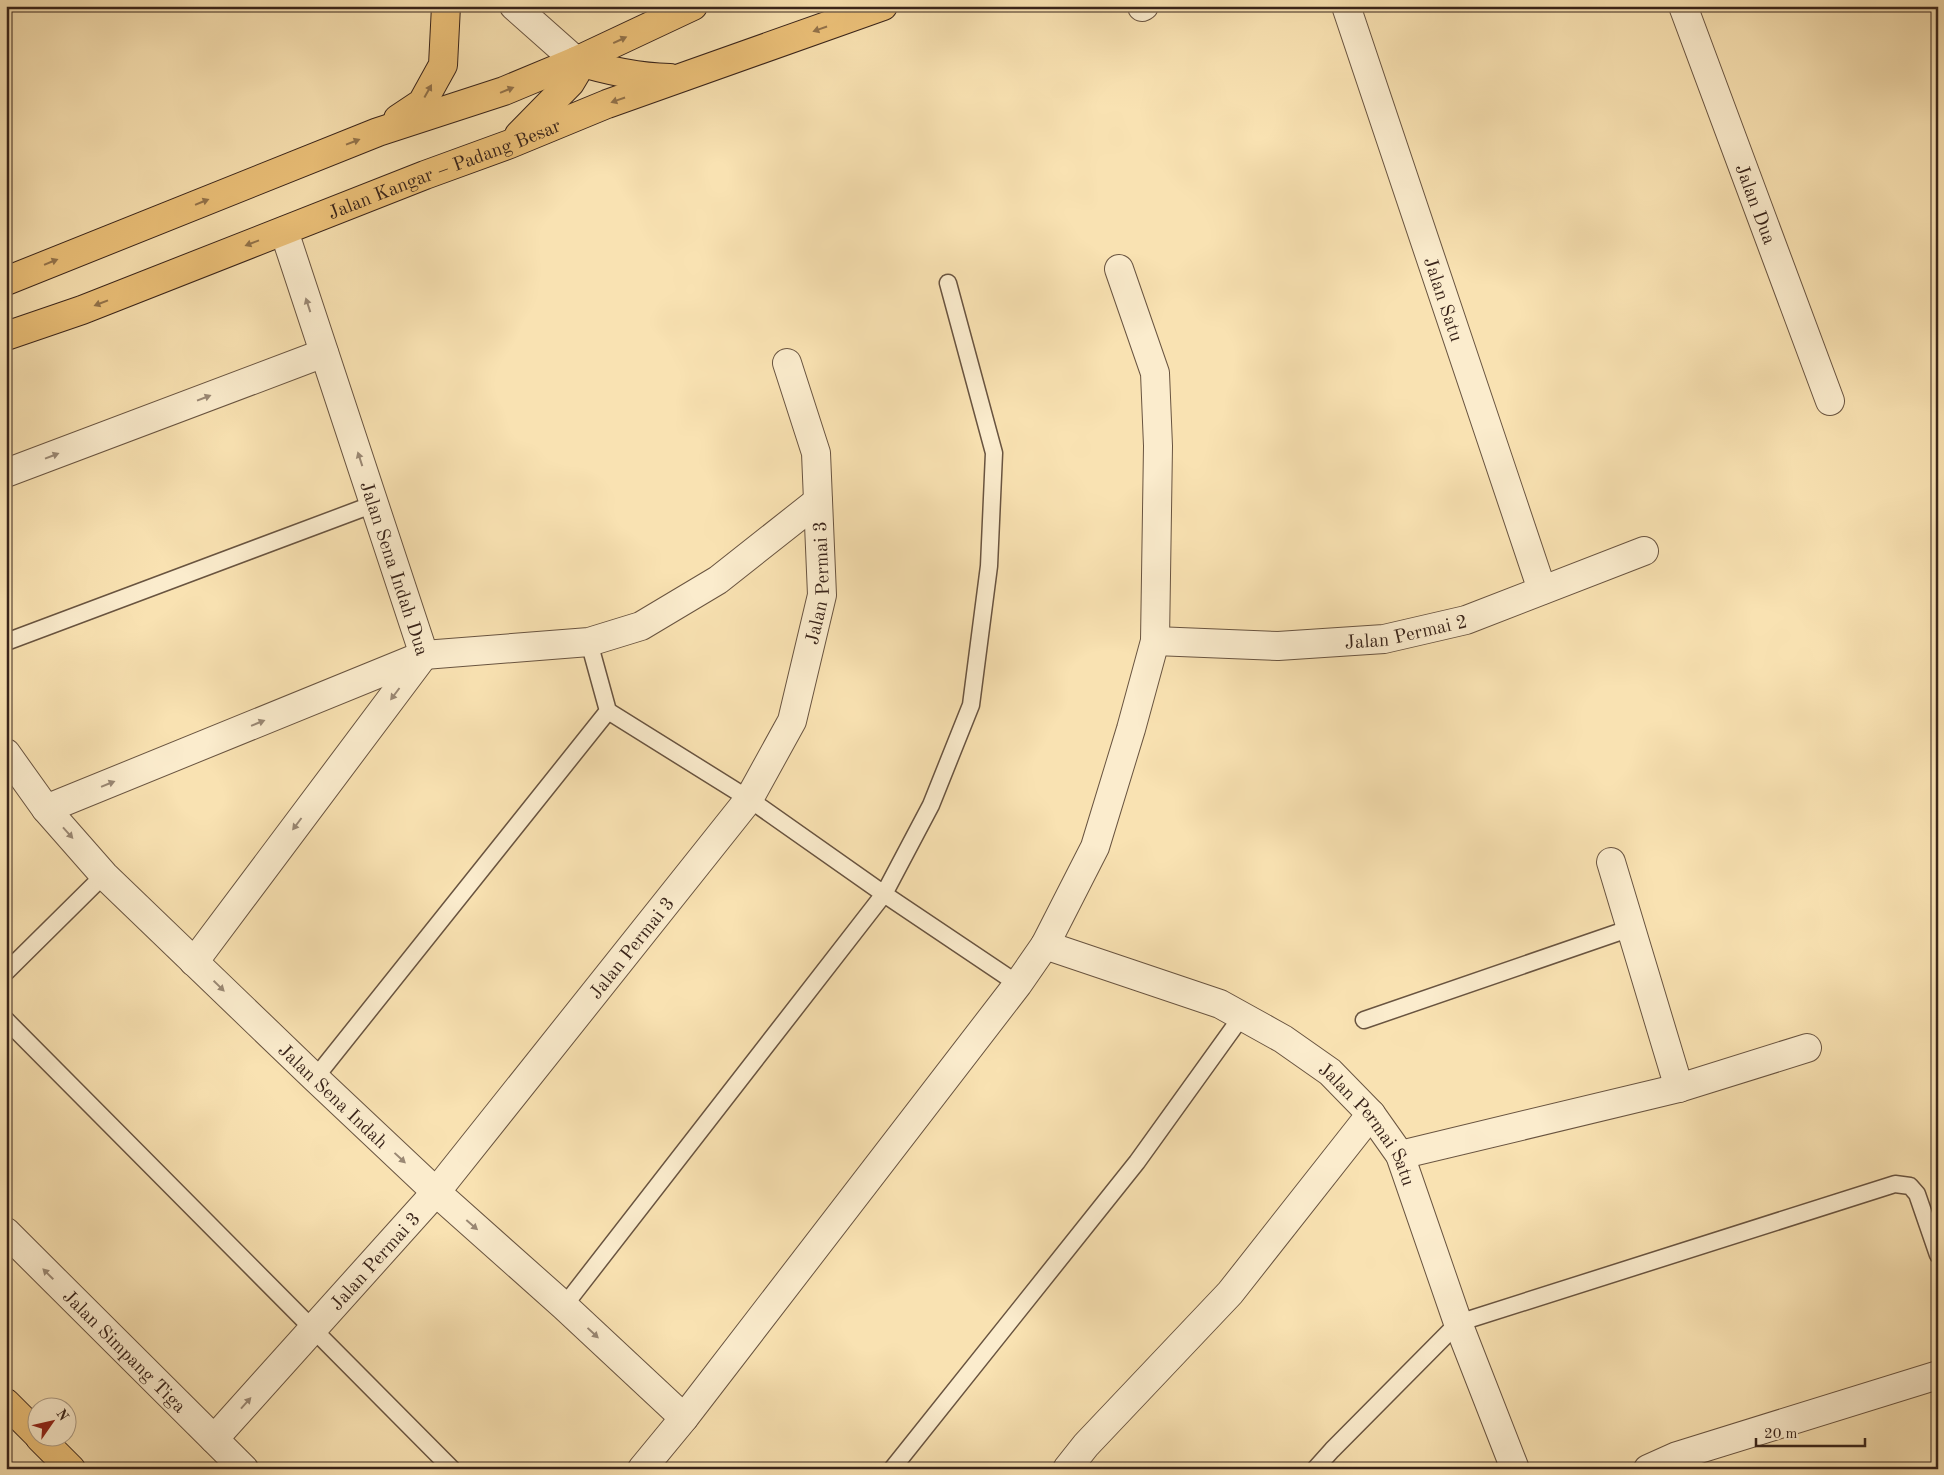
<svg xmlns="http://www.w3.org/2000/svg" width="1944" height="1475" font-family="'Old Standard TT',serif">
<style>
.lines{fill:none;stroke-linecap:round;stroke-linejoin:round}
.service-casing{stroke:#695440;stroke-width:19}
.minor-casing{stroke:#695440;stroke-width:30}
.tertiary-casing{stroke:#695440;stroke-width:30}
.trunk-casing{stroke:#39241a;stroke-width:30}
.service{stroke:#fbeccd;stroke-width:16}
.minor{stroke:#fbeccd;stroke-width:28}
.tertiary{stroke:#fbeccd;stroke-width:28}
.trunk{stroke:#ecc179;stroke-width:28}
.oneway{fill:#92724a}
.oneway2{fill:#9a8874}
.labels{text-anchor:middle;stroke-width:4;stroke-linejoin:round;paint-order:stroke}
.street-label{font-size:19px;fill:#39241a;stroke:#fbeccd}
</style>
<rect width="100%" height="100%" fill="#f9e2b2"/>
<filter id="stains"><feTurbulence type="fractalNoise" baseFrequency=".004" numOctaves="4"/><feColorMatrix values="0 0 0 0 .2 0 0 0 0 .09 0 0 0 0 .02 0 0 0 .5 -.17"/></filter>
<radialGradient id="worn" r=".72"><stop offset=".6" stop-color="#630" stop-opacity="0"/><stop offset="1" stop-color="#630" stop-opacity=".3"/></radialGradient>
<g class="lines">
<defs>
<path id="service" d="M6 642 374 504
M589 642 608 711 749 799 884 894 1018 984
M6 972 104 875
M6 1020 452 1469
M1364 1020 1631 928
M315 1078 608 711
M564 1306 884 894 931 805 971 705 989 566 994 453 948 283
M892 1469 1137 1162 1242 1016
M1315 1469 1332 1450 1458 1323 1895 1184 1910 1186 1917 1194 1938 1255"/>
<g id="minor">
<path id="s1" d="M1346 6 1542 590"/>
<path id="s2" d="M1683 6 1830 401"/>
<path d="M1142 7 1144 6"/>
<path id="s3" d="M284 231 424 655"/>
<path d="M6 473 324 353"/>
<path id="s4" d="M1155 641 1278 646 1384 639 1466 620 1644 551"/>
<path id="s5" d="M6 753 46 809 104 875 315 1078 436 1192 564 1306 684 1418"/>
<path d="M46 809 424 655 589 642 641 626 718 580 818 501"/>
<path d="M1611 862 1679 1088"/>
<path id="s6" d="M1045 945 1220 1004 1283 1039 1330 1072 1371 1114 1400 1155 1458 1323 1515 1469"/>
<path d="M194 962 424 655"/>
<path d="M1400 1155 1679 1088 1807 1048"/>
<path id="s7" d="M6 1232 244 1469"/>
<path id="s8" d="M214 1439 436 1192 749 799 792 721 822 595 816 453 787 363"/>
<path d="M642 1469 684 1418 1018 984 1045 945 1095 847 1131 729 1155 641 1158 446 1155 373 1119 269"/>
<path d="M1067 1469 1086 1445 1230 1293 1371 1114"/>
<path d="M1648 1469 1677 1456 1938 1375"/>
</g>
<path id="tertiary" d="M514 6 576 61"/>
<g id="trunk">
<path d="M576 61C608 71 636 77 670 78"/>
<path d="M398 119 422 103 443 65 446 6"/>
<path d="M519 135 570 83 576 73V61"/>
<path d="M6 281 378 132 504 91 576 61 693 6"/>
<path id="s9" d="M6 336 82 310 425 175 510 144 607 104 883 6"/>
<path d="M6 1403 38 1435"/>
<path d="M40 1438 71 1469"/>
</g>
</defs>
<use href="#service" class="service-casing"/>
<use href="#minor" class="minor-casing"/>
<use href="#tertiary" class="tertiary-casing"/>
<use href="#trunk" class="trunk-casing"/>
<use href="#service" class="service"/>
<use href="#minor" class="minor"/>
<use href="#tertiary" class="tertiary"/>
<use href="#trunk" class="trunk"/>
</g>
<defs><path id="oneway-solid" d="M-6-.8H1V-3.2L6.5 0L1 3.2V.8H-6Z" transform="scale(1.25)"/></defs>
<g class="oneway">
<use href="#oneway-solid" transform="translate(820 29) rotate(161)"/>
<use href="#oneway-solid" transform="translate(620 40) rotate(-25)"/>
<use href="#oneway-solid" transform="translate(507 90) rotate(-22)"/>
<use href="#oneway-solid" transform="translate(428 91) rotate(-61)"/>
<use href="#oneway-solid" transform="translate(618 100) rotate(161)"/>
<use href="#oneway-solid" transform="translate(353 142) rotate(-21)"/>
<use href="#oneway-solid" transform="translate(202 202) rotate(-22)"/>
<use href="#oneway-solid" transform="translate(252 243) rotate(159)"/>
<use href="#oneway-solid" transform="translate(51 262) rotate(-22)"/>
<use href="#oneway-solid" transform="translate(101 303) rotate(159)"/>
</g>
<g class="oneway2">
<use href="#oneway-solid" transform="translate(308 305) rotate(-108)"/>
<use href="#oneway-solid" transform="translate(204 398) rotate(-21)"/>
<use href="#oneway-solid" transform="translate(52 456) rotate(-21)"/>
<use href="#oneway-solid" transform="translate(360 459) rotate(-108)"/>
<use href="#oneway-solid" transform="translate(395 694) rotate(127)"/>
<use href="#oneway-solid" transform="translate(258 723) rotate(-22)"/>
<use href="#oneway-solid" transform="translate(108 784) rotate(-22)"/>
<use href="#oneway-solid" transform="translate(297 824) rotate(127)"/>
<use href="#oneway-solid" transform="translate(68 833) rotate(48)"/>
<use href="#oneway-solid" transform="translate(219 986) rotate(44)"/>
<use href="#oneway-solid" transform="translate(400 1158) rotate(43)"/>
<use href="#oneway-solid" transform="translate(472 1225) rotate(41)"/>
<use href="#oneway-solid" transform="translate(48 1274) rotate(-135)"/>
<use href="#oneway-solid" transform="translate(593 1333) rotate(43)"/>
<use href="#oneway-solid" transform="translate(246 1403) rotate(-48)"/>
</g>
<g class="labels">
<g class="street-label">
<text dy="7" stroke="none"><textPath href="#s9" startOffset="469">Jalan Kangar – Padang Besar</textPath></text>
<text dy="7" stroke="none"><textPath href="#s2" startOffset="211">Jalan Dua</textPath></text>
<text dy="7" stroke="none"><textPath href="#s1" startOffset="309">Jalan Satu</textPath></text>
<text dy="7" stroke="none"><textPath href="#s3" startOffset="355">Jalan Sena Indah Dua</textPath></text>
<text dy="7" stroke="none"><textPath href="#s8" startOffset="1065">Jalan Permai 3</textPath></text>
<text dy="7" stroke="none"><textPath href="#s4" startOffset="252">Jalan Permai 2</textPath></text>
<text dy="7" stroke="none"><textPath href="#s8" startOffset="645">Jalan Permai 3</textPath></text>
<text dy="7" stroke="none"><textPath href="#s5" startOffset="475">Jalan Sena Indah</textPath></text>
<text dy="7" stroke="none"><textPath href="#s6" startOffset="379">Jalan Permai Satu</textPath></text>
<text dy="7" stroke="none"><textPath href="#s8" startOffset="240">Jalan Permai 3</textPath></text>
<text dy="7" stroke="none"><textPath href="#s7" startOffset="168">Jalan Simpang Tiga</textPath></text>
</g>
</g>
<rect width="1944" height="1475" fill="none" stroke="#f9e2b2" stroke-width="25"/>
<rect x="8" y="8" width="1929" height="1460" fill="none" stroke="#39241a" stroke-width="2.5"/>
<rect x="12" y="12" width="1919" height="1450" fill="none" stroke="#39241a"/>
<g transform="translate(52 1422) rotate(56)"><circle r="24" fill="#fbeccd" stroke="#ad9c85"/>
<path d="M0-4L9 19L0 12L-9 19Z" fill="#8f2418"/>
<text y="-8" font-size="14" font-weight="bold" text-anchor="middle" fill="#39241a">N</text>
</g>
<path d="M1756 1438v8h109v-8" fill="none" stroke="#39241a" stroke-width="2.5"/>
<text x="1764" y="1438" font-size="15" fill="#39241a" stroke="#fbeccd" stroke-width="4" paint-order="stroke">20 m</text>
<rect width="100%" height="100%" filter="url(#stains)"/>
<rect width="100%" height="100%" fill="url(#worn)"/>
</svg>
